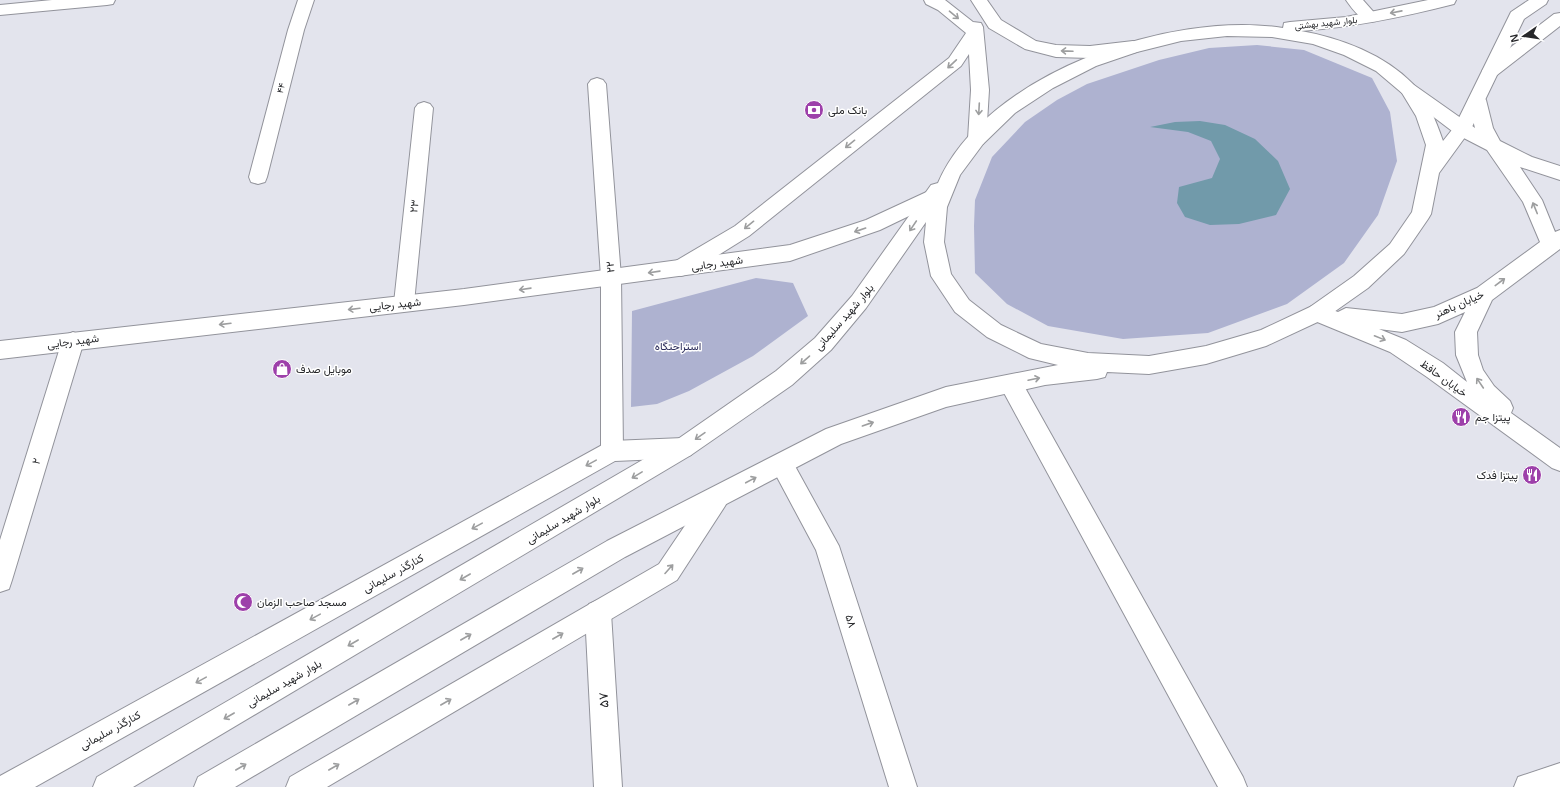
<svg xmlns="http://www.w3.org/2000/svg" width="1560" height="787" font-family="Arial,Vazirmatn,sans-serif">
<style>
.green{fill:#aeb2d0}
.water{fill:#719aaa}
.lines{fill:none;stroke-linecap:round;stroke-linejoin:round}
.minor-casing{stroke:#92939b;stroke-width:2}
.tertiary-casing{stroke:#92939b;stroke-width:2}
.secondary-casing{stroke:#92939b;stroke-width:2}
.primary-casing{stroke:#92939b;stroke-width:2}
.minor{fill:#fff;fill-rule:evenodd}
.tertiary{fill:#fff;fill-rule:evenodd}
.secondary{fill:#fff;fill-rule:evenodd}
.primary{fill:#fff;fill-rule:evenodd}
.oneway{stroke:#9d9e9f}
.labels{text-anchor:middle;stroke-width:3;stroke-linejoin:round;paint-order:stroke}
.far-street-label{font-size:9px;fill:#26272a;stroke:#fff}
.poi-label{font-size:11px;fill:#26272a;stroke:#fff;text-anchor:start}
.street-label{font-size:11px;fill:#26272a;stroke:#fff}
.park-label{font-size:11px;fill:#2b2b59;stroke:#fff}
.near-street-label{font-size:13px;fill:#26272a;stroke:#fff}
</style>
<rect width="100%" height="100%" fill="#e3e4ed"/>
<path class="green" d="M1257 45 1304 50 1372 78 1390 112 1397 161 1378 215 1344 263 1287 304 1208 333 1123 339 1048 326 1007 304 975 273 974 226 975 200 992 157 1025 122 1057 100 1087 84 1159 60 1209 48Z
M756 278 793 283 808 316 753 356 689 391 657 404 631 407 632 311Z"/>
<path class="water" d="M1200 121 1225 125 1255 139 1278 161 1290 189 1276 215 1239 224 1210 225 1185 217 1177 203 1179 187 1212 178 1220 159 1211 141 1188 132 1150 127 1175 122Z"/>
<g class="lines">
<defs>
<path id="minor" d="M298 0H314L304 30 267 177 265 182 258 184 251 182 249 177 288 30Z
M1346 0H1363L1378 17 1376 21C1363 24 1353 10 1346 0Z
M597 78 603 80 606 84 621 277 623 451 620 458 612 461 604 458 601 451V277L588 84 591 80Z
M424 102 430 104 433 108 414 303 411 309 404 311 397 309 394 303 415 108 418 104Z
M73 332 80 335 84 341 12 580 9 589 0 592V540L62 341 66 335Z
M1011 375 1019 377 1243 777 1247 787H1218L1003 391 1000 384 1003 377Z
M782 454 790 457 839 546 917 787H889L816 550 770 464 774 457Z
M598 600 607 604 611 613 622 787H594L585 613 589 604Z
M1560 763V787H1514L1518 777Z"/>
<path id="tertiary" d="M52 0H115L113 4 107 5 0 15V5Z
M924 0H945L973 22 981 23 983 27 989 90 986 139 983 144 977 146 971 144 968 139 971 90 969 54 961 66 749 236 688 274 681 276 674 274 671 268 674 262 735 226 949 58 966 33 938 10 926 4Z
M971 0H987L1001 20 1036 41 1056 45 1090 46 1133 41 1139 43 1141 47 1139 51 1133 53 1090 58 1056 57 1025 49 989 28Z"/>
<path id="secondary" d="M1560 13V26L1497 75 1491 77 1485 75 1482 71 1485 67 1554 14Z
M1408 83 1414 85 1475 128 1468 100 1471 96 1477 94 1483 96 1486 100 1493 128 1500 141 1532 157 1560 166V180L1520 167 1542 200 1555 232 1560 230V249L1492 300 1477 332 1478 355 1483 370 1494 386 1510 401 1513 408 1511 413 1560 448V471L1552 468 1427 377 1390 352 1310 319 1307 313 1310 307 1317 304 1338 312 1346 308 1402 314 1434 307 1477 288 1540 242 1523 202 1487 150 1456 134 1402 93 1399 89 1402 85ZM1465 312 1455 332 1456 355 1467 382 1443 363 1406 340 1379 329 1402 332 1438 324Z
M933 189 940 191 943 196 940 201 880 230 790 261 464 305 0 359V341L464 289 790 245 866 220Z
M683 438 691 441 694 448 691 455 683 458 615 461 35 787H0V776L604 444 612 441Z
M717 487 725 490 729 498 725 506 677 580 327 787H286L290 777 659 564 709 490Z"/>
<path id="primary" d="M1428 0H1456L1454 4C1403 17 1354 27 1301 31 1341 38 1385 55 1413 84 1428 100 1436 121 1443 141L1455 126 1511 12 1529 0H1548L1546 4 1524 19 1471 129 1439 173 1431 214 1428 219 1404 254 1368 288 1324 319 1266 346 1206 364 1149 374 1107 372 1105 377 1097 379 1045 385 946 407 841 444 625 557 235 787H194L198 777 607 541 826 429 946 387 1058 365 1029 358 987 337 955 312 931 276 924 242 926 222 866 308 831 350 792 385 691 455 133 787H93L97 777 675 441 776 371 815 338 852 296 931 185 938 183C986 73 1171 10 1283 28L1284 23 1290 22 1346 17ZM1227 36 1272 37 1313 44 1344 55 1376 71 1402 93 1416 116 1426 145 1412 212 1390 244 1354 276 1310 307 1261 330 1206 346 1149 356 1088 353 1041 344 1001 325 969 300 951 274 944 242 947 207 960 175 983 144 1015 113 1053 88 1096 66 1137 52 1181 41Z"/>
</defs>
<use href="#minor" class="minor-casing"/>
<use href="#tertiary" class="tertiary-casing"/>
<use href="#secondary" class="secondary-casing"/>
<use href="#primary" class="primary-casing"/>
<use href="#minor" class="minor"/>
<use href="#tertiary" class="tertiary"/>
<use href="#secondary" class="secondary"/>
<use href="#primary" class="primary"/>
</g>
<defs><path id="oneway-shaft" d="M-6 0H5M1.5-3L5.5 0L1.5 3" fill="none" stroke-width="1.6" stroke-linecap="round" stroke-linejoin="round"/></defs>
<g class="oneway">
<use href="#oneway-shaft" transform="translate(1396 12) rotate(169)"/>
<use href="#oneway-shaft" transform="translate(954 15) rotate(40)"/>
<use href="#oneway-shaft" transform="translate(1067 51) rotate(-178)"/>
<use href="#oneway-shaft" transform="translate(952 64) rotate(137)"/>
<use href="#oneway-shaft" transform="translate(979 109) rotate(93)"/>
<use href="#oneway-shaft" transform="translate(850 144) rotate(141)"/>
<use href="#oneway-shaft" transform="translate(1535 208) rotate(-112)"/>
<use href="#oneway-shaft" transform="translate(749 225) rotate(141)"/>
<use href="#oneway-shaft" transform="translate(913 226) rotate(124)"/>
<use href="#oneway-shaft" transform="translate(860 230) rotate(161)"/>
<use href="#oneway-shaft" transform="translate(654 272) rotate(172)"/>
<use href="#oneway-shaft" transform="translate(1500 282) rotate(-37)"/>
<use href="#oneway-shaft" transform="translate(525 289) rotate(172)"/>
<use href="#oneway-shaft" transform="translate(354 309) rotate(173)"/>
<use href="#oneway-shaft" transform="translate(225 324) rotate(173)"/>
<use href="#oneway-shaft" transform="translate(1380 338) rotate(22)"/>
<use href="#oneway-shaft" transform="translate(805 360) rotate(139)"/>
<use href="#oneway-shaft" transform="translate(1034 379) rotate(-12)"/>
<use href="#oneway-shaft" transform="translate(1480 383) rotate(-124)"/>
<use href="#oneway-shaft" transform="translate(868 424) rotate(-19)"/>
<use href="#oneway-shaft" transform="translate(700 436) rotate(145)"/>
<use href="#oneway-shaft" transform="translate(591 463) rotate(151)"/>
<use href="#oneway-shaft" transform="translate(637 475) rotate(149)"/>
<use href="#oneway-shaft" transform="translate(751 480) rotate(-28)"/>
<use href="#oneway-shaft" transform="translate(477 526) rotate(151)"/>
<use href="#oneway-shaft" transform="translate(669 569) rotate(-48)"/>
<use href="#oneway-shaft" transform="translate(578 571) rotate(-30)"/>
<use href="#oneway-shaft" transform="translate(465 577) rotate(150)"/>
<use href="#oneway-shaft" transform="translate(315 617) rotate(151)"/>
<use href="#oneway-shaft" transform="translate(558 636) rotate(-30)"/>
<use href="#oneway-shaft" transform="translate(466 637) rotate(-30)"/>
<use href="#oneway-shaft" transform="translate(353 643) rotate(150)"/>
<use href="#oneway-shaft" transform="translate(201 680) rotate(151)"/>
<use href="#oneway-shaft" transform="translate(354 702) rotate(-30)"/>
<use href="#oneway-shaft" transform="translate(446 702) rotate(-30)"/>
<use href="#oneway-shaft" transform="translate(229 716) rotate(150)"/>
<use href="#oneway-shaft" transform="translate(241 767) rotate(-30)"/>
<use href="#oneway-shaft" transform="translate(334 767) rotate(-30)"/>
</g>
<defs>
<symbol id="bank-disc" viewBox="-11 -11 22 22"><circle r="9.5" fill="#9d40aa" stroke="#fff"/><path d="M-6-4H6V4H-6ZM0-2.3a2.3 2.3 0 1 0 0 4.6a2.3 2.3 0 1 0 0-4.6Z" fill="#fff"/></symbol>
<symbol id="shop-disc" viewBox="-11 -11 22 22"><circle r="9.5" fill="#9d40aa" stroke="#fff"/><path d="M-5-2.5h2.3a2.7 3.5 0 0 1 5.4 0H5L5.5 6h-11ZM-1.5-2.5h3a1.5 2.3 0 0 0-3 0Z" fill="#fff"/></symbol>
<symbol id="restaurant-disc" viewBox="-11 -11 22 22"><circle r="9.5" fill="#9d40aa" stroke="#fff"/><path d="M-5-6h1v4h1v-4h1v4h1v-4h1v5L-1.5 .5V6h-2V.5L-5-1ZM5-6V6H3V1.5H1.5Q1.5-4 5-6Z" fill="#fff"/></symbol>
<symbol id="mosque-disc" viewBox="-11 -11 22 22"><circle r="9.5" fill="#9d40aa" stroke="#fff"/><path d="M3.5-4.9A6 6 0 1 0 3.5 4.9A5 5 0 1 1 3.5-4.9Z" fill="#fff"/></symbol>
</defs>
<g fill-rule="evenodd">
<use href="#bank-disc" x="803" y="99" width="22" height="22"/>
<use href="#shop-disc" x="271" y="358" width="22" height="22"/>
<use href="#restaurant-disc" x="1450" y="406" width="22" height="22"/>
<use href="#restaurant-disc" x="1521" y="464" width="22" height="22"/>
<use href="#mosque-disc" x="232" y="591" width="22" height="22"/>
</g>
<g class="labels">
<g class="far-street-label">
<text transform="translate(1326 23) rotate(-6)" y="3">بلوار شهید بهشتی</text>
<text transform="translate(281 88) rotate(-76)" y="3">۴۴</text>
</g>
<g class="poi-label">
<text x="828" y="114">بانک ملی</text>
<text x="296" y="373">موبایل صدف</text>
<text x="1475" y="421">پیتزا جم</text>
<text x="1518" y="479" text-anchor="end">پیتزا فدک</text>
<text x="257" y="606">مسجد صاحب الزمان</text>
</g>
<g class="street-label">
<text transform="translate(414 206) rotate(-84)" y="4">۲۳</text>
<text transform="translate(717 263) rotate(-8)" y="4">شهید رجایی</text>
<text transform="translate(610 267) rotate(-94)" y="4">۲۲</text>
<text transform="translate(395 304) rotate(-6)" y="4">شهید رجایی</text>
<text transform="translate(1459 304) rotate(-24)" y="4">خیابان باهنر</text>
<text transform="translate(844 317) rotate(-49)" y="4">بلوار شهید سلیمانی</text>
<text transform="translate(73 341) rotate(-7)" y="4">شهید رجایی</text>
<text transform="translate(1444 378) rotate(36)" y="4">خیابان حافظ</text>
<text transform="translate(36 461) rotate(-73)" y="4">۲</text>
<text transform="translate(563 519) rotate(-31)" y="4">بلوار شهید سلیمانی</text>
<text transform="translate(393 573) rotate(-29)" y="4">کنارگذر سلیمانی</text>
<text transform="translate(851 621) rotate(73)" y="4">۵۸</text>
<text transform="translate(284 683) rotate(-30)" y="4">بلوار شهید سلیمانی</text>
<text transform="translate(110 730) rotate(-29)" y="4">کنارگذر سلیمانی</text>
</g>
<g class="park-label">
<text x="678" y="350">استراحتگاه</text>
</g>
<g class="near-street-label">
<text transform="translate(603 700) rotate(-93)" y="5">۵۷</text>
</g>
</g>
<g transform="translate(1524 36) rotate(257)" stroke="#ffffff" stroke-width="3" paint-order="stroke">
<path d="M0-3L7 15L0 10L-7 15Z" fill="#26272a"/>
<text y="-6" font-size="11" font-weight="bold" text-anchor="middle" fill="#26272a">N</text>
</g>
</svg>
